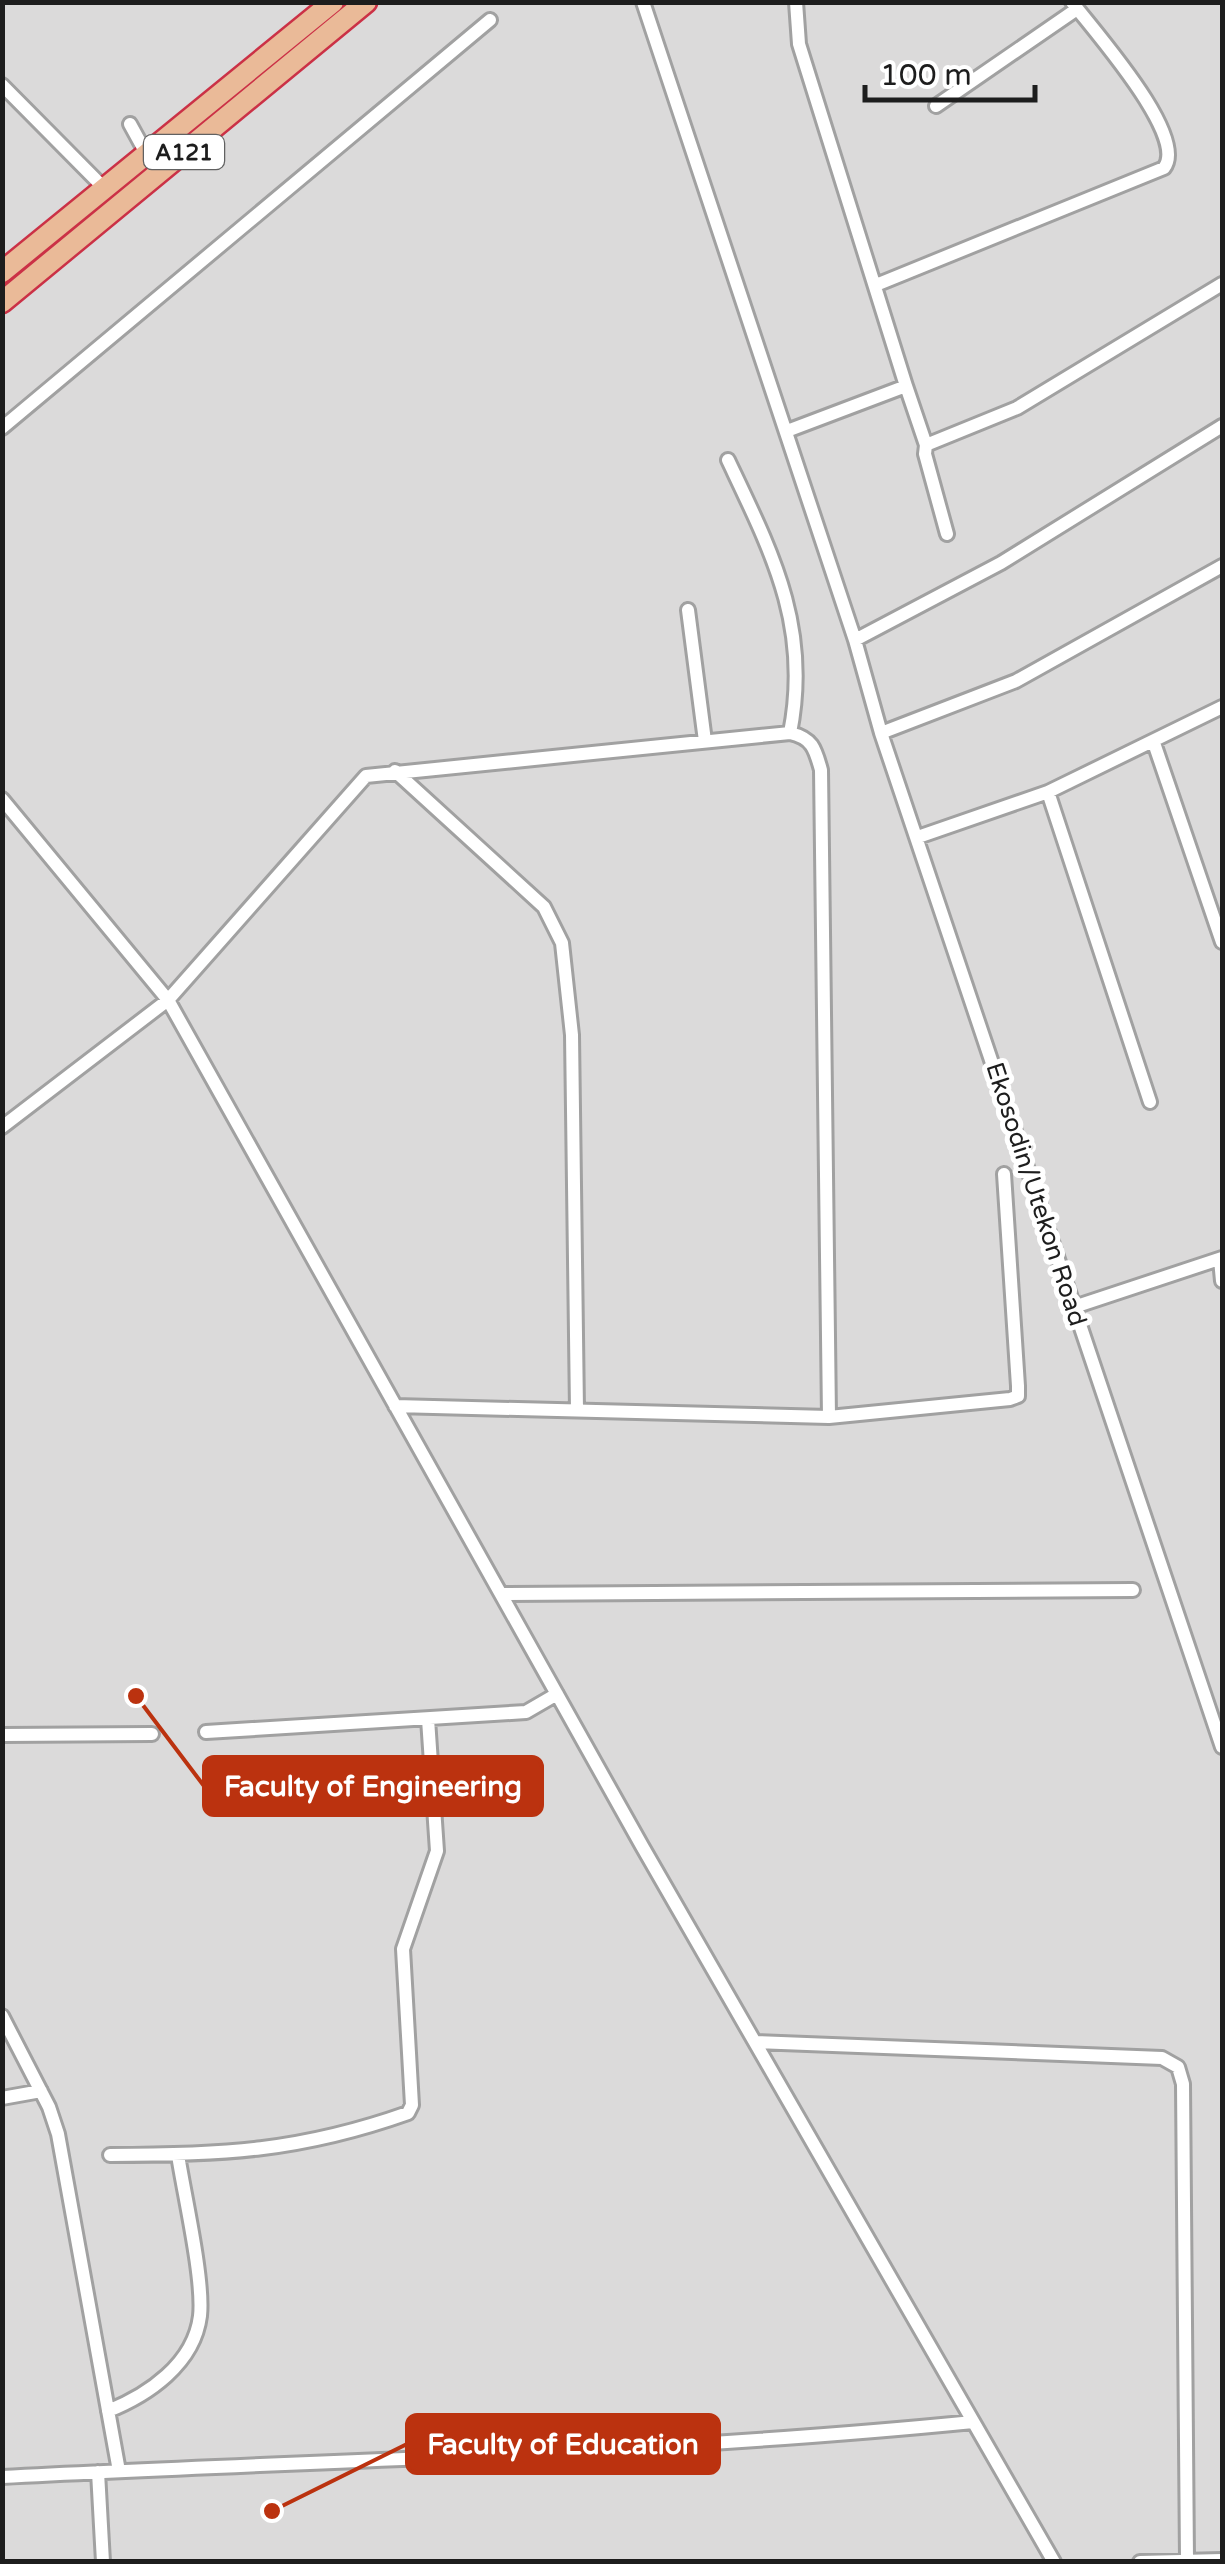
<svg xmlns="http://www.w3.org/2000/svg" width="1225" height="2564" font-family="'Varela Round',sans-serif">
<style>
.residential{fill:#dbdada}
.lines{fill:none;stroke-linecap:round;stroke-linejoin:round}
.minor-casing{stroke:#a1a1a1;stroke-width:18}
.trunk-casing{stroke:#cb3146;stroke-width:25}
.minor{stroke:#fff;stroke-width:12}
.trunk{stroke:#eaba98;stroke-width:20}
.labels{text-anchor:middle;stroke-width:10;stroke-linejoin:round;paint-order:stroke}
.shield{fill:#fff;stroke:#616161;stroke-width:2.5}
.shield-label{font-size:22px;font-weight:bold;fill:#1d1d1d}
.street-label{font-size:25px;fill:#1d1d1d;stroke:#fff}
.leader{fill:none;stroke:#bb320f;stroke-width:4}
.callout-dot{fill:#bb320f;stroke:#fff;stroke-width:4}
.callout{fill:#bb320f;stroke:#bb320f;stroke-width:4}
.callout-label{font-size:28px;text-anchor:middle;font-weight:bold;fill:#fff}
</style>
<rect width="100%" height="100%" fill="#edece3"/>
<path class="residential" d="M3 3H1222V2561H3Z"/>
<g class="lines">
<defs>
<path id="minor" d="M643 2 855 640 881 733 1222 1747
M796 2 799 44 906 386
M2 85 106 190
M936 106 1077 9
M130 124 147 155
M876 285 1164 168C1189 137 1094 31 1072 2
M2 428 490 20
M787 431 906 386 926 445 925 454 947 534
M926 445 1017 408 1222 284
M728 460C772 553 811 627 790 733
M688 610 705 741
M855 640 1001 563 1222 426
M881 733 1016 681 1222 566
M1154 743 1222 942
M395 771 544 907 562 943 572 1035 577 1410
M1048 792 1150 1102
M2 799 168 1000 642 1846 1054 2562
M918 837 1048 792 1222 707
M2 1127 168 1000 366 776 790 733C812 738 815 748 821 770L829 1417
M1220 1259 1222 1281
M1074 1307 1222 1258
M395 1406 829 1417 1010 1399 1018 1396V1386L1004 1174
M504 1594 1133 1590
M206 1732 526 1712 557 1694
M2 1735 152 1734
M2 2016 49 2107 58 2134 119 2471
M758 2042 1162 2058 1178 2067 1183 2084 1187 2560
M2 2098 41 2091
M110 2155C222 2155 301 2151 408 2113L412 2105 403 1949 437 1851 428 1719
M108 2411C148 2395 194 2364 200 2316 204 2280 184 2194 178 2155
M98 2472 103 2562
M2 2477C326 2460 651 2454 973 2422
M1140 2562 1222 2560"/>
<path id="trunk" d="M2 272 333 2
M2 302 366 2"/>
</defs>
<use href="#minor" class="minor-casing"/>
<use href="#trunk" class="trunk-casing"/>
<use href="#minor" class="minor"/>
<use href="#trunk" class="trunk"/>
</g>
<g class="labels">
<rect class="shield" x="144" y="135" width="80" height="34" rx="8"/>
<g class="shield-label">
<text x="184" y="160">A121</text>
</g>
<g class="street-label">
<text transform="translate(1037 1194) rotate(72)" y="9">Ekosodin/Utekon Road</text>
</g>
</g>
<path class="leader" d="M136 1696L204 1786M272 2511L407 2444"/>
<g class="callout-dot">
<circle cx="136" cy="1696" r="10"/>
<circle cx="272" cy="2511" r="10"/>
</g>
<g class="callout">
<rect x="204" y="1757" width="338" height="58" rx="10"/>
<rect x="407" y="2415" width="312" height="58" rx="10"/>
</g>
<g class="callout-label">
<text x="373" y="1796">Faculty of Engineering</text>
<text x="563" y="2454">Faculty of Education</text>
</g>
<rect width="1225" height="2564" fill="none" stroke="#1d1d1d" stroke-width="10"/>
<path d="M865 85v15h170v-15" fill="none" stroke="#1d1d1d" stroke-width="5"/>
<text x="880" y="85" font-size="30" fill="#1d1d1d" stroke="#ffffff" stroke-width="8" paint-order="stroke">100 m</text>
</svg>
